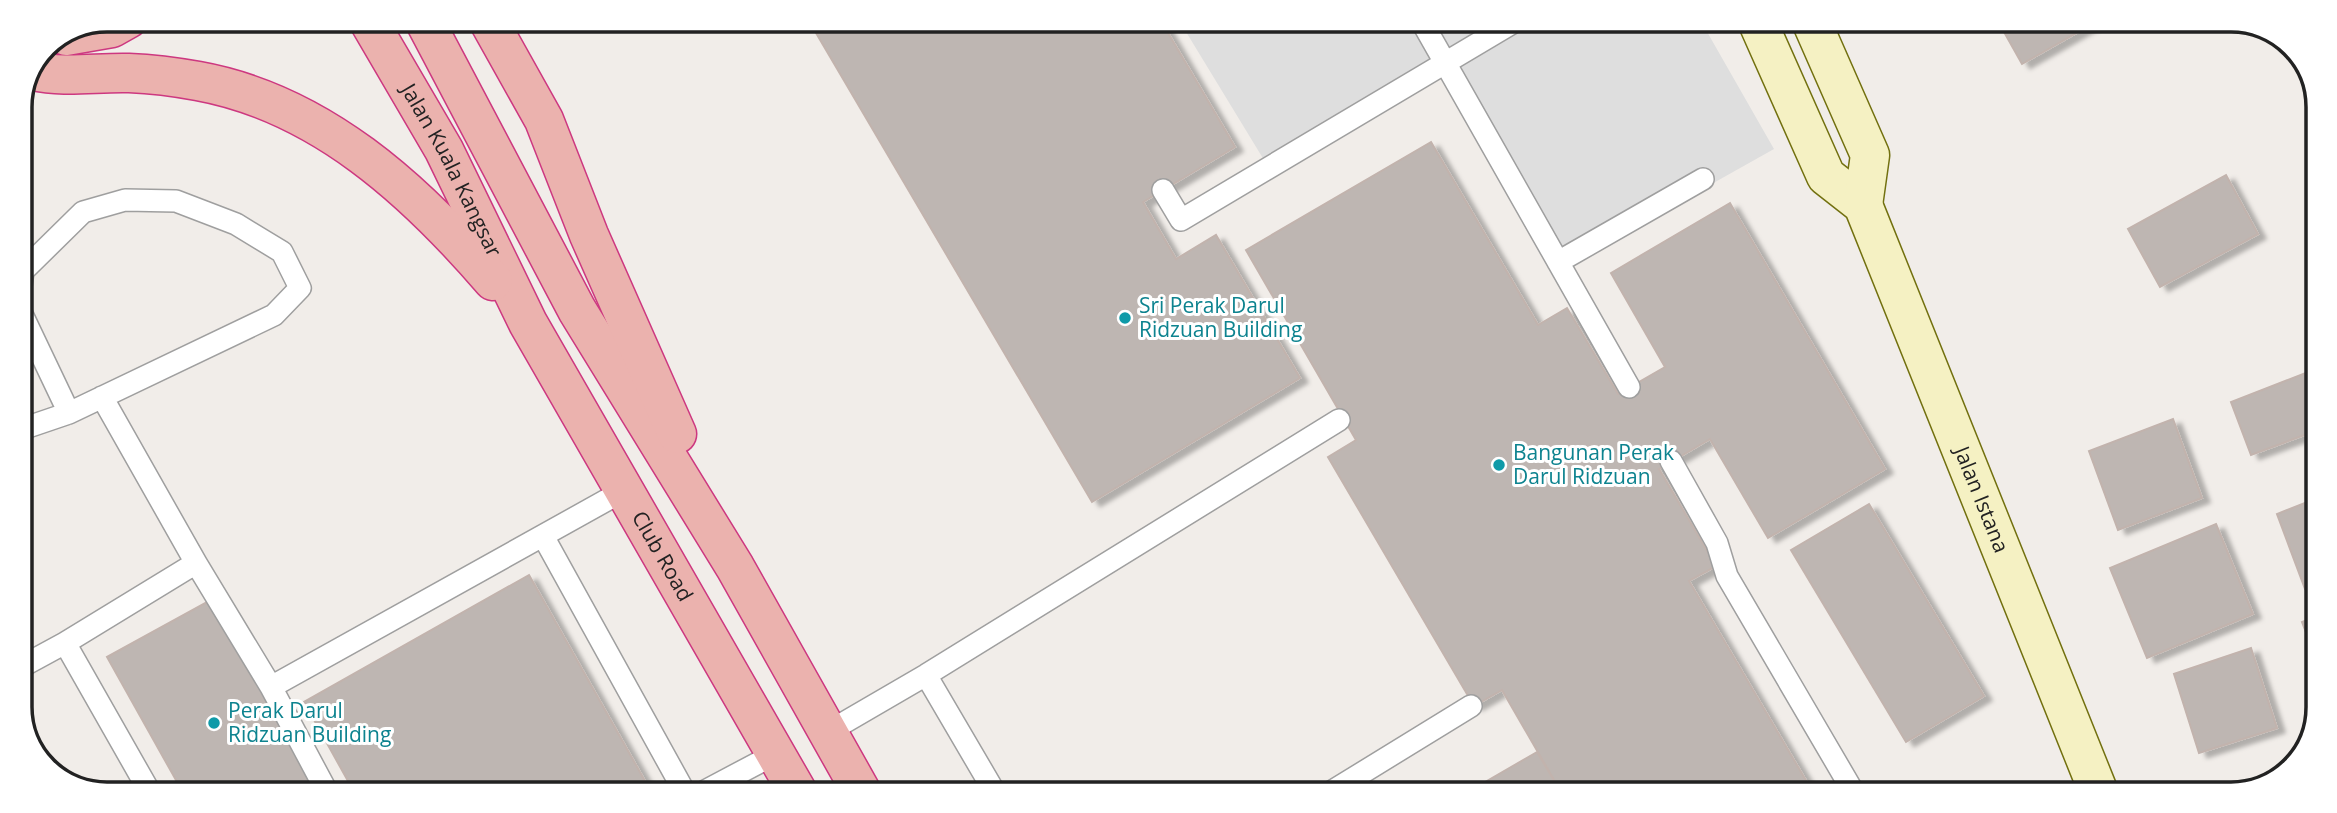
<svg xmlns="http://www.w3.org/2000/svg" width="2337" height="813" font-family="'Open Sans',sans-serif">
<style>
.parking{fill:#dedede}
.building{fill:#beb6b2;stroke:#c2b3ad;stroke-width:2;filter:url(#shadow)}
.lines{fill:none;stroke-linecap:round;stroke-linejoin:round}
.service-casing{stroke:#9f9f9f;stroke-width:24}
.secondary-casing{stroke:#72700f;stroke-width:41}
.trunk-casing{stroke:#cd3880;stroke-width:41}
.service{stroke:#fff;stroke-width:21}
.secondary{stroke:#f5f1c3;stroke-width:38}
.trunk{stroke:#ebb2ae;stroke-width:38}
.culture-dot{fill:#0f9aa8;stroke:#fff;stroke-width:2.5}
.labels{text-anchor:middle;stroke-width:6;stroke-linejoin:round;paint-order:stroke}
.street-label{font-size:21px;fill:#222;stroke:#fff}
.culture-label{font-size:21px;fill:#0d838f;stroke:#fff;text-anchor:start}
.rim{fill:none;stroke:#222;stroke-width:3.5}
</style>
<defs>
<filter id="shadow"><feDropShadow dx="8" dy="4.5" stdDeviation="2" flood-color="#0004"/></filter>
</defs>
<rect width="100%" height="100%" fill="#f1ede9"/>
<path class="parking" d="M1180 22 1702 23 1774 149 1562 268 1438 57 1264 160Z"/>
<path class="building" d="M809 21H1161L1235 147 1143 202 1176 259 1216 235 1300 378 1092 502Z
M1999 23H2094L2022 64Z
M1431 142 1538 325 1567 308 1618 394 1665 367 1611 273 1730 203 1885 469 1768 538 1710 439 1659 469 1716 566 1689 581 1808 784 1793 793 1561 792 1502 690 1474 706 1328 457 1356 440 1246 250Z
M2226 175 2258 234 2160 287 2128 229Z
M2316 369 2315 431 2251 455 2231 402Z
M2173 419 2202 498 2118 530 2089 451Z
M2315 499 2314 585 2305 589 2277 514Z
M1869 504 1984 696 1906 742 1791 550Z
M2216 524 2253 614 2147 658 2110 568Z
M529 575 650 790H353L304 702Z
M216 597 318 790 181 789 107 657Z
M2314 617V653L2302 622Z
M2251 648 2277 728 2199 753 2174 674Z
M1537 752 1561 792H1468Z"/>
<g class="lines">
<defs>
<path id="service" d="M1422 22 1629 387
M1163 190 1181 220 1514 22
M1558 262 1703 179
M19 300 23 271 83 212 125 200 176 201 236 224 282 252 300 288 274 315 69 413 19 430
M19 308 69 413
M102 397 196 563
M1671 461 1717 543 1727 576 1854 793
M543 536 684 791
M65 643 196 563 271 687
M19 668 65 643 148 789
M926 675 994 791
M828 732 926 675 1339 420
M326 790 271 687 623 491
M705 791 775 754
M1331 792 1471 706"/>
<g id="secondary">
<path id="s1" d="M1758 23 1826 176 1863 205 2099 793"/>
<path d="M1812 23 1870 155 1863 205"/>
</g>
<g id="trunk">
<path id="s2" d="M368 20 444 150 528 323 797 791"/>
<path d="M424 20 577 310 735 567 861 791"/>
<path d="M488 20 544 120 589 235 677 434"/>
<path d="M66 36 112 28 128 19"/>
<path d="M33 71C65 78 97 72 129 73 152 74 176 77 198 81 320 103 415 190 493 281"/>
</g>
</defs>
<use href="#service" class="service-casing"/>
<use href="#secondary" class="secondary-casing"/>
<use href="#trunk" class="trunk-casing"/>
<use href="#service" class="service"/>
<use href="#secondary" class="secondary"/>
<use href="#trunk" class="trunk"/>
</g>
<g class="culture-dot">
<circle cx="1125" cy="318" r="7"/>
<circle cx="1499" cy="465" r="7"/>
<circle cx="214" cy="723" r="7"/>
</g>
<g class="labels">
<g class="street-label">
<text dy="7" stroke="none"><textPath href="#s2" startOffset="172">Jalan Kuala Kangsar</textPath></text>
<text dy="7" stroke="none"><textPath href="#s1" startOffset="532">Jalan Istana</textPath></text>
<text dy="7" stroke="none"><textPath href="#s2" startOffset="612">Club Road</textPath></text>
</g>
<g class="culture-label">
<text x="1139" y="313">Sri Perak Darul<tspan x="1139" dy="24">Ridzuan Building</tspan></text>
<text x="1513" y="460">Bangunan Perak<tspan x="1513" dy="24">Darul Ridzuan</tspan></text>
<text x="228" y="718">Perak Darul<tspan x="228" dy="24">Ridzuan Building</tspan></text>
</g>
</g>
<path d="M0 0H2337V813H0ZM107 32H2231A75 75 0 0 1 2306 107V707A75 75 0 0 1 2231 782H107A75 75 0 0 1 32 707V107A75 75 0 0 1 107 32Z" fill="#fff" fill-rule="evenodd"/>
<path class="rim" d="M107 32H2231A75 75 0 0 1 2306 107V707A75 75 0 0 1 2231 782H107A75 75 0 0 1 32 707V107A75 75 0 0 1 107 32Z"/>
</svg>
